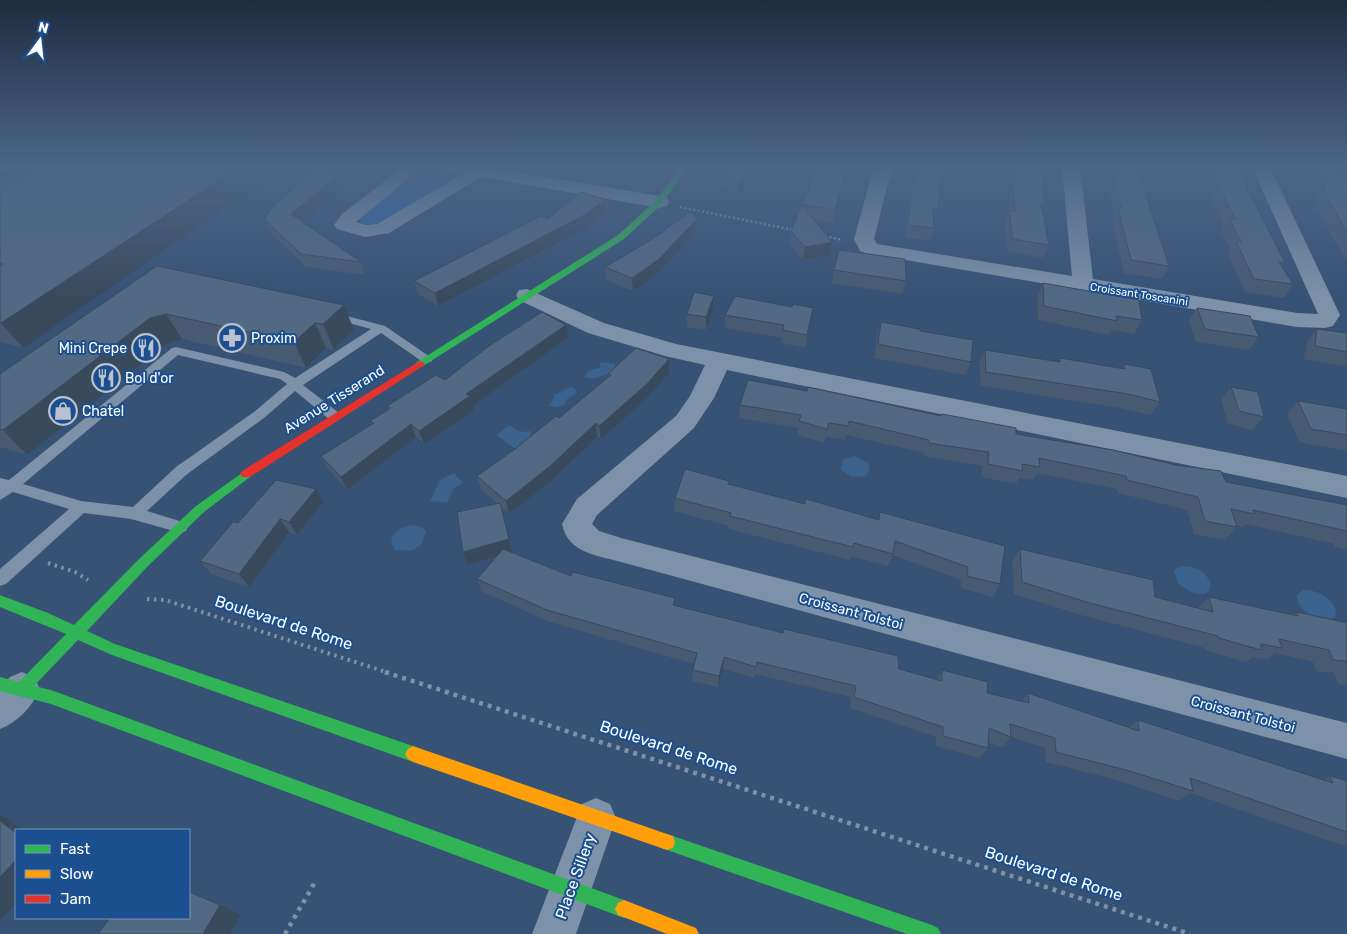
<svg xmlns="http://www.w3.org/2000/svg" width="1347" height="934" font-family="Rubik,sans-serif">
<style>
.green{fill:#2f66a5}
.water{fill:#3b618d}
.lines{fill:none;stroke-linecap:round;stroke-linejoin:round}
.path-far2{stroke:#7d92a8;stroke-width:2.5;stroke-dasharray:2 2.5;stroke-linecap:butt}
.path-far1{stroke:#7d92a8;stroke-width:4;stroke-dasharray:2.5 4.5;stroke-linecap:butt}
.path{stroke:#7d92a8;stroke-width:4.5;stroke-dasharray:4 5;stroke-linecap:butt}
.lane{fill:#7d92a8;fill-rule:evenodd}
.street{fill:#7d92a8;fill-rule:evenodd}
.fast{fill:#30b455;fill-rule:evenodd}
.slow{fill:#ff9f0a;fill-rule:evenodd}
.jam{fill:#e5322d;fill-rule:evenodd}
.wall{fill:#475a72}
.shaded-wall{fill:#394a5c}
.building{fill:#526984;stroke:#394a5c}
.labels{text-anchor:middle;stroke-width:4;stroke-linejoin:round;paint-order:stroke}
.far-street-label{font-size:11px;fill:#fff;stroke:#1b4f8f}
.poi-label{font-size:14px;fill:#fff;stroke:#1b4f8f;text-anchor:start}
.street-label{font-size:14px;fill:#fff;stroke:#1b4f8f}
.near-street-label{font-size:16px;fill:#fff;stroke:#1b4f8f}
</style>
<rect width="100%" height="100%" fill="#365274"/>
<path class="green" d="M25 167H58L0 197V182Z
M429 171 450 174 456 178 455 181C437 191 377 234 360 222V219L414 175Z"/>
<path class="water" d="M601 362 615 364 616 371 594 379 584 377 589 370 599 368Z
M571 387 577 390 575 395 567 399 564 405 556 407 549 406 553 400 554 395Z
M509 425 520 432 531 431 530 447 514 448 496 435Z
M855 456 868 463 870 470 866 476 852 477 841 470 842 460Z
M454 473 463 483 454 488 447 503 430 501 440 480Z
M414 525 423 528 426 532 421 545 411 551 395 550 391 542C393 530 403 526 414 525Z
M1182 566C1195 566 1206 571 1211 584L1209 591C1199 598 1187 591 1178 583L1174 570Z
M1303 590C1318 590 1330 597 1336 609L1335 617C1321 625 1297 612 1297 595Z"/>
<g class="lines">
<path class="path-far2" d="M680 207 794 230
M825 236 843 240"/>
<path class="path-far1" d="M48 563 75 572 88 580
M147 599 165 600 389 673"/>
<path class="path" d="M385 672 1190 934
M285 934 315 882"/>
<path class="lane" d="M331 312 385 326 433 359 431 362H423L381 333 303 385 339 413 340 416 339 419H329L295 391 264 418 186 475 147 511 186 523 188 527 186 531 181 533 131 519 84 513 6 584 0 586V569L69 509 13 492 0 500V478L9 480 172 348 176 347 284 372 295 378 371 329 327 317 325 315ZM178 355 280 379 287 384 254 412 176 467 133 507 81 501 23 484Z"/>
<path class="street" d="M403 167H423L356 222 366 225 377 224 463 174 444 171 441 167H483L660 196 667 198 669 202 667 206 660 208 481 177 389 233 365 237 337 229 334 225 342 214Z
M874 167H892L874 239 877 244 1072 276 1062 167H1080L1093 279 1297 313 1318 314 1252 167H1270L1340 315 1333 326 1325 328 1297 327 865 253 860 251 854 239Z
M527 289 604 323 676 344 1347 476V498L727 370 714 398 694 428 597 515 592 524 599 531 621 538 1347 723V759L621 562C596 555 568 553 562 524L577 499 676 416 690 396 705 365 665 356 588 333 519 300 516 295 519 290Z
M22 672 34 677 40 689C32 707 18 722 0 729V687L10 677Z
M596 798 610 804 616 818 576 934H532L582 804Z"/>
<path class="fast" d="M2 167H10L0 174V169Z
M682 167H689L659 207 624 239 423 366H417L415 364 417 362 618 235 653 203Z
M246 470 250 471 252 474 250 477 204 512 148 566 87 631 115 644 413 746 418 749 421 754 418 759 413 762 112 655 78 640 34 686 51 690 624 900 630 903 633 909 630 915 624 918 51 704 0 691V677L19 682 66 634 0 607V595L48 613 74 625 140 558 196 506Z
M667 834 932 925 938 928 941 934H907L667 850 661 848 659 842 661 836Z"/>
<path class="slow" d="M413 746 667 834 673 836 675 842 673 848 667 850 413 762 408 759 405 754 408 749Z
M624 900 696 928 699 934H667L618 915 615 909 618 903Z"/>
<path class="jam" d="M420 361 423 362 425 364 423 366 250 477H242L240 474 242 471Z"/>
</g>
<path class="wall" d="M611 167H645L637 178 612 175Z
M723 167H752L738 196 721 184V172Z
M817 167H848L833 223 814 219 830 255 803 260 790 244 791 231Z
M916 167H948L947 169H945V175L942 187H940L938 208 935 221H934V228L930 241 905 237 910 190 913 178H916Z
M1008 167H1044V170L1042 175 1044 187 1042 191 1045 204 1042 210 1049 245 1043 258 1008 252 1004 223 1009 210Z
M1106 167H1139L1147 199 1169 266 1162 279 1124 273 1112 220 1114 215 1104 183 1108 174Z
M1197 167H1239L1247 182 1246 185 1285 263 1282 267 1293 284 1284 298 1245 292 1228 255 1230 250 1221 231 1224 226 1208 190H1206Z
M1296 167H1337L1347 181V260L1333 239 1314 202 1316 199Z
M343 171 347 184 302 222 361 262 365 275 306 267 270 232 264 219Z
M0 188 23 348 0 342Z
M605 199 606 212 588 227 438 306 418 294 414 281 548 219Z
M696 232 659 272 633 291 606 280 605 267Z
M157 266 354 330 334 350 326 348 306 368 182 339 166 344 27 455 0 447V374Z
M834 270 906 281 902 294 832 283Z
M1043 283 1142 320 1134 334 1112 330 1109 335 1038 320 1037 296Z
M792 307 813 308 805 348 781 343 782 338 725 328V315Z
M1197 308 1259 337 1249 350 1196 342 1189 321Z
M713 309 706 330 687 327V314Z
M881 322 920 331 971 362 966 375 874 358 877 335Z
M1317 329 1347 333V367L1304 359 1307 342Z
M568 338 473 405 474 410 424 444 416 437 347 490 328 469 321 456 371 425 370 421 388 410 387 406 445 380Z
M985 350 1058 362 1060 358 1122 369 1124 364 1160 402 1150 415 1120 408 981 386 979 363Z
M669 373 647 398 601 439 597 437 552 480 509 514 501 506 512 552H511L571 576 936 680 942 670 987 693 1021 702 1028 693 1129 728 1138 720 1323 780 1330 776 1347 781V847L1191 793 1179 801 1117 780 1046 762 1045 748 1011 737 1002 748 988 742V748L979 758 936 746V737L850 708 851 697 755 674 754 678 723 669 718 687 692 681 693 670 694 664 550 622 481 591 477 579 496 557 468 565 498 504 481 490 477 476 559 418 608 378V374Z
M1231 387 1264 417 1253 430 1228 424 1221 400Z
M1298 401 1347 409V451L1299 442 1287 414Z
M740 405 1016 434 1226 482 1347 505V550L1335 547 1334 544 1246 524 1243 527 1237 526V527L1225 540 1194 534 1187 510 1118 493 1117 489 1037 473 1033 480 1019 478 1016 484 982 477V466L924 456V453L846 435 845 440 826 436 824 443 797 435 798 428 739 418Z
M728 484 805 504 878 520 880 512 1000 584 993 597 961 588V580L893 555 888 566 851 556 850 560 729 529V526L674 511 675 498Z
M323 502 297 535 289 532 249 587 211 574 200 561 238 523Z
M1020 549 1155 597 1198 608 1209 597 1293 615 1297 612 1347 623V686L1338 684 1334 672H1317L1313 662 1275 653 1267 660 1253 657 1246 662 1205 650V648L1081 615 1014 594 1012 562Z"/>
<path class="shaded-wall" d="M239 167H284L23 348 1 323Z
M636 167H645L637 178Z
M747 167H752L738 196 739 183Z
M847 167H848L833 223 835 210Z
M343 171 347 184 296 227 291 214Z
M605 199 606 212 588 227 438 306 435 293Z
M697 219 696 232 659 272 633 291 632 278Z
M832 242 830 255 803 260 805 247Z
M714 296 713 309 706 330V317Z
M344 305 354 330 334 350 323 324Z
M166 314 182 339 166 344 27 455 3 430 150 318Z
M315 323 326 348 306 368 294 342Z
M566 325 568 338 473 405 474 410 424 444 419 431 466 394Z
M669 359V373L647 398 601 439 599 426Z
M596 423 597 437 552 480 509 514 506 501Z
M411 424 416 437 347 490 341 477Z
M316 489 323 502 297 535 289 522Z
M500 503 512 552 468 565 463 552Z
M280 519 289 532 249 587 239 574Z
M724 657 723 669 718 687 719 676Z
M0 815 6 818 23 830H16V833L0 821Z
M16 860V903L0 920V877Z
M220 905 240 915 230 934H203Z"/>
<path class="building" d="M41 167H239L1 323 0 322V266L3 264 0 263V188Z
M723 167H747L739 183 721 172Z
M817 167H847L835 210 802 204Z
M919 167H946L945 175 941 174 938 208H933L934 228 908 225 913 178H918Z
M1012 167H1044V170L1041 169 1044 187 1042 186 1045 204H1041L1049 245 1013 239 1009 210 1015 211Z
M1116 167H1139L1147 199 1169 266 1131 260 1118 208H1122L1110 171 1118 172Z
M1209 167H1238L1247 182H1244L1285 263 1279 262 1293 284 1254 279 1236 242H1241L1229 218 1235 219 1215 178 1213 177Z
M1312 167H1337L1347 181V233L1343 226 1323 189 1327 190Z
M317 168 343 171 291 214 361 262 301 254 264 219 274 206Z
M580 192 605 199 586 214 435 293 414 281 541 216 548 219Z
M802 205 832 242 805 247 791 231Z
M690 212 697 219 659 259 632 278 605 267 651 240Z
M839 250 905 259 906 281 834 270Z
M157 266 344 305 323 324 315 323 294 342 166 314 150 318 3 430 0 429V374Z
M1043 283 1139 300 1142 320 1116 316 1117 321 1044 306Z
M694 292 714 296 706 317 687 314Z
M735 296 792 307 793 304 813 308 807 335 783 330 784 325 725 315Z
M1197 308 1250 316 1259 337 1205 329Z
M542 312 566 325 466 394 470 396 419 431 411 424 341 477 321 456 374 423 370 421 391 408 387 406 436 375 445 380 489 346Z
M881 322 920 329V331L973 340 971 362 878 344Z
M1317 329 1347 333V352L1315 346Z
M636 348 669 359 647 384 599 426 596 423 549 467 506 501 477 476 515 449 556 416 559 418 611 375 608 374Z
M985 350 1060 362V358L1125 369 1124 364 1151 369 1160 402 1128 394 986 372Z
M748 380 807 391 808 387 941 416 942 414 1016 428V434L1113 450 1175 465 1221 471 1226 482 1347 505V531L1253 510 1255 514 1231 509 1237 527 1205 521 1198 497 1127 480 1126 476 1039 458 1040 467 1022 464 1023 471 988 464 989 452 929 443V440L849 421 848 426 829 423 827 429 799 421 801 415 740 405Z
M1231 387 1258 392 1264 417 1239 411Z
M1298 401 1347 409V435L1311 429Z
M685 469 729 481 728 484 805 504 806 499 879 520 880 512 1005 546 1000 584 967 576 968 567 895 541 893 554 854 543 853 547 730 516 731 513 675 498Z
M276 480 316 489 289 522 280 519 239 574 200 561 233 522 238 523Z
M500 503 509 539 463 552 457 512Z
M503 549 571 576 573 572 675 598 673 605 783 633 784 629 898 656 899 669 942 681V670L988 682 987 693 1029 703 1028 693 1139 731 1138 720 1333 783 1330 776 1347 781V832L1190 778 1193 791 1130 771 1056 752 1055 738 1010 724 1011 737 989 728 988 748 943 736V727L854 697 856 686 757 662 756 667 724 657 719 676 693 670 697 653 547 610 477 579Z
M1020 549 1153 580 1155 597 1213 612 1209 597 1298 616 1297 612 1347 623V661L1333 660 1329 650 1279 639 1282 648 1261 644V650L1219 638 1218 636 1090 603 1022 582Z
M0 821 16 833V860L0 877Z
M189 892 220 905 203 934H98L110 918H189Z"/>
<linearGradient id="sky" x2="0" y2="1"><stop stop-color="#1e2d40"/><stop offset="0.56" stop-color="#4c6688"/><stop offset="1" stop-color="#4c6688" stop-opacity="0"/></linearGradient>
<rect width="1347" height="298" fill="url(#sky)"/>
<defs>
<symbol id="pharmacy-ring" viewBox="-11 -11 22 22"><circle r="9.5" fill="#1b4f8f" stroke="#b9c2ce" stroke-width="1.5"/><path d="M-2-6h4v4h4v4h-4v4h-4v-4h-4v-4h4Z" fill="#b9c2ce"/></symbol>
<symbol id="restaurant-ring" viewBox="-11 -11 22 22"><circle r="9.5" fill="#1b4f8f" stroke="#b9c2ce" stroke-width="1.5"/><path d="M-5-6h1v4h1v-4h1v4h1v-4h1v5L-1.5 .5V6h-2V.5L-5-1ZM5-6V6H3V1.5H1.5Q1.5-4 5-6Z" fill="#b9c2ce"/></symbol>
<symbol id="shop-ring" viewBox="-11 -11 22 22"><circle r="9.5" fill="#1b4f8f" stroke="#b9c2ce" stroke-width="1.5"/><path d="M-5-2.5h2.3a2.7 3.5 0 0 1 5.4 0H5L5.5 6h-11ZM-1.5-2.5h3a1.5 2.3 0 0 0-3 0Z" fill="#b9c2ce"/></symbol>
</defs>
<g fill-rule="evenodd">
<use href="#pharmacy-ring" x="216" y="322" width="32" height="32"/>
<use href="#restaurant-ring" x="130" y="332" width="32" height="32"/>
<use href="#restaurant-ring" x="90" y="362" width="32" height="32"/>
<use href="#shop-ring" x="47" y="395" width="32" height="32"/>
</g>
<g class="labels">
<g class="far-street-label">
<text transform="translate(1139 294) rotate(9)" y="4">Croissant Toscanini</text>
</g>
<g class="poi-label">
<text x="251" y="343">Proxim</text>
<text x="127" y="353" text-anchor="end">Mini Crepe</text>
<text x="125" y="383">Bol d'or</text>
<text x="82" y="416">Chatel</text>
</g>
<g class="street-label">
<text transform="translate(334 399) rotate(-32)" y="5">Avenue Tisserand</text>
<text transform="translate(851 611) rotate(15)" y="5">Croissant Tolstoi</text>
<text transform="translate(1243 714) rotate(15)" y="5">Croissant Tolstoi</text>
</g>
<g class="near-street-label">
<text transform="translate(284 622) rotate(18)" y="6">Boulevard de Rome</text>
<text transform="translate(669 747) rotate(18)" y="6">Boulevard de Rome</text>
<text transform="translate(1054 873) rotate(18)" y="6">Boulevard de Rome</text>
<text transform="translate(575 876) rotate(-70)" y="6">Place Sillery</text>
</g>
</g>
<rect x="15" y="829" width="175" height="90" fill="#1b4f8f" stroke="#7695bc"/>
<rect x="25" y="845" width="25" height="8" fill="#30b455" stroke="#7695bc"/>
<text x="60" y="854" font-size="15" fill="#ffffff">Fast</text>
<rect x="25" y="870" width="25" height="8" fill="#ff9f0a" stroke="#7695bc"/>
<text x="60" y="879" font-size="15" fill="#ffffff">Slow</text>
<rect x="25" y="895" width="25" height="8" fill="#e5322d" stroke="#7695bc"/>
<text x="60" y="904" font-size="15" fill="#ffffff">Jam</text>
<g transform="translate(40 40) rotate(15)" stroke="#1b4f8f" stroke-width="4" paint-order="stroke">
<path d="M0-4L9 19L0 12L-9 19Z" fill="#ffffff"/>
<text y="-8" font-size="14" font-weight="bold" text-anchor="middle" fill="#ffffff">N</text>
</g>
</svg>
